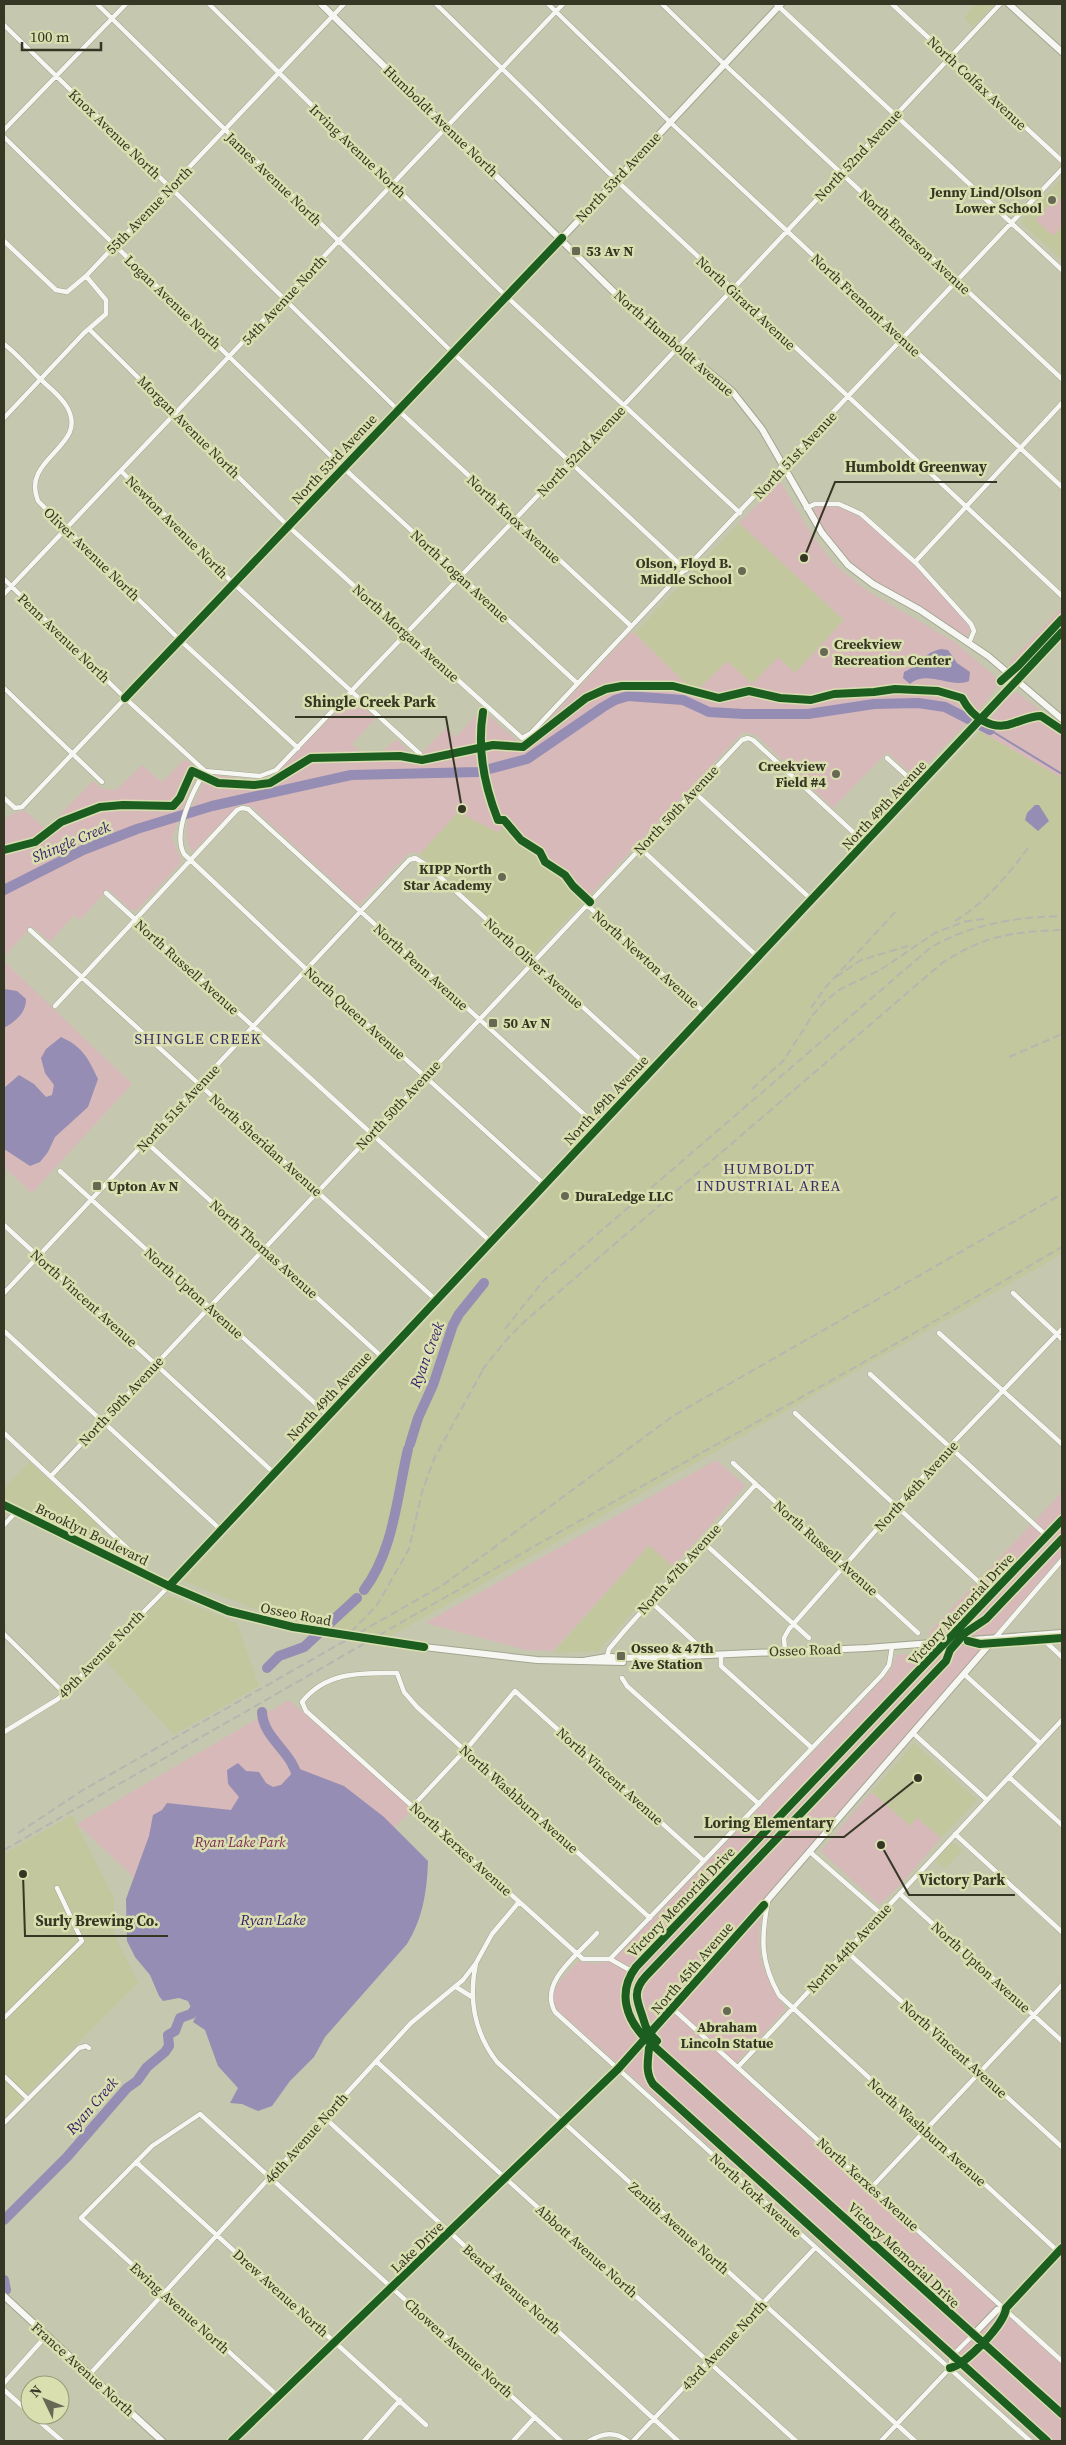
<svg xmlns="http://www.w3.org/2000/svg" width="1066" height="2445" font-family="'Source Serif 4',serif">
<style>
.built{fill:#c3c79e}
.green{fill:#d7b9ba}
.water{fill:#958db3}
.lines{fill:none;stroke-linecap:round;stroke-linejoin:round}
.stream{stroke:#958db3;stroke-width:2}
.river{stroke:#958db3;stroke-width:10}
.street-casing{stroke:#a3a591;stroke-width:5.5}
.secondary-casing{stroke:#a3a591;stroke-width:8}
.street{stroke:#f6f7f3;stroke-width:4.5}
.secondary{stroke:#f6f7f3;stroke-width:6}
.rail{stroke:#b6b6b0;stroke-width:2;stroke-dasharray:8 4;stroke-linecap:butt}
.secondary-bridge-casing{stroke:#a3a591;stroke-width:8;stroke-linecap:butt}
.secondary-bridge{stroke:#f6f7f3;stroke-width:6}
.cycleway-casing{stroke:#dadfaf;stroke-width:11}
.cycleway{stroke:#1b5e20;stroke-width:8}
.poi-dot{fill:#676954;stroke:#dadfaf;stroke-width:2}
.labels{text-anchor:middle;stroke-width:5;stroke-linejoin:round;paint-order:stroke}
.street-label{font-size:14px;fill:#353624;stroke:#dadfaf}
.poi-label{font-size:14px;font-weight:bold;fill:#353624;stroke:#dadfaf;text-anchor:start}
.park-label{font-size:14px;font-style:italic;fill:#7e2854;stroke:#dadfaf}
.water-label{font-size:15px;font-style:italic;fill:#361c6a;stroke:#dadfaf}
.neighbourhood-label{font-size:15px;letter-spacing:1px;fill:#3c2c67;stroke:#dadfaf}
.leader{fill:none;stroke:#353624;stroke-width:2}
.callout-dot{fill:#353624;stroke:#dadfaf;stroke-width:2}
.callout-label{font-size:15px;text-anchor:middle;font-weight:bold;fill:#353624;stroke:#dadfaf;stroke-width:5;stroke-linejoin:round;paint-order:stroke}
</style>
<rect width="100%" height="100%" fill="#c5c8ae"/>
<path class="built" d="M976 4H994L973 27 964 18Z
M1062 178V260L1021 222Z
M739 523 844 620 795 673 752 684 695 693 635 633Z
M980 731 1062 778V1254L391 1636 297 1621 258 1610 183 1581Z
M458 812 503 828 584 901 534 954H529L420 854Z
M29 1462 98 1524 85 1538 4 1498V1489Z
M649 1545 673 1567 598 1651 553 1653Z
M170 1596 237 1623 259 1686 174 1735 103 1658 161 1599Z
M914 1743 977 1800 941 1838 918 1818 910 1826 872 1792Z
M72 1815 114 1898V1934L138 1983 4 2117V1854Z
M952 1842 963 1850 945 1869 935 1860Z"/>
<path class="green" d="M1057 197 1062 201V226L1053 236 1036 220Z
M780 481 812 535 836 566 869 592 955 642 998 679 999 684 980 709 915 777 887 752 833 808 756 735 743 732 584 901 503 828 497 832 458 812 420 854 415 852 408 854 359 905 251 806 240 804 192 852C177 827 196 798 208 774L255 780 270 778 350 699 354 698 376 718 352 744 362 753 379 755 397 739 412 755H420L446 728 456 737 482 709 514 738 523 743 531 738 632 631 695 693 727 661 752 684 778 657 795 673 844 620 739 523Z
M816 507C823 507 832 505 839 507 873 514 942 596 968 623L970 629 968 637 925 610 872 581 851 565 824 533 812 511Z
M1062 607V623L1021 668 1009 663Z
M1018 693 1062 727V778L980 731 1010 694Z
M185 759 198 770 172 838 181 860 179 865 137 910 132 911 108 889 80 920 74 915 50 942 32 926 4 957V821L11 814 24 810 46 829 93 781 102 789 116 790 142 765 162 782Z
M4 961 132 1084 32 1193 4 1167Z
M716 1460 745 1485 744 1488 673 1567 649 1545 553 1651 526 1650 425 1623Z
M1062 1492V1555C982 1649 900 1742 821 1836 811 1849 767 1896 764 1907 752 1946 762 1977 786 2009L732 2067 1062 2365V2441H1037L821 2245 562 2014C541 1994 565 1975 579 1961L598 1964 621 1952 868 1695 891 1670 896 1655 930 1653 929 1632Z
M289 1700 413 1809 242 1978 77 1824Z
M871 1792 910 1826 917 1818 941 1838 900 1885 879 1905 821 1851Z"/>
<path class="water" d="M941 649 948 650 957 663 970 672 969 681C951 689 927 669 910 684L903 678 904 672C922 664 921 654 941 649Z
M1035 805H1039L1049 821 1038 831 1025 820 1027 813Z
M4 989 17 991 26 999C26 1013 16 1021 4 1028Z
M61 1037C83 1047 88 1058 98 1079L88 1107 55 1137 48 1152 40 1162 30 1166 4 1149V1088L19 1075 34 1084 46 1097 52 1095 54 1085 45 1073 41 1058 46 1049Z
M238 1763 246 1771 259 1772 266 1783 273 1787 281 1785 297 1768 344 1786 384 1817 428 1861C427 1891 423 1918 407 1944L325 2037 314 2057 290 2081 272 2106 258 2111 242 2104 230 2103 238 2088 218 2066 205 2030 193 2022 197 2014 193 2012 188 2001 179 1998 163 2001 159 1996 150 1975 135 1957 127 1941 126 1899 149 1836 153 1815 162 1810 167 1803 231 1810 239 1797 228 1784 227 1770Z"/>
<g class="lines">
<path class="stream" d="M990 730 1062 774"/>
<path class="river" d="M4 890 83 850 137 829 212 806 351 775 478 772 527 759 603 707 615 700 628 696 683 700 709 712 744 714H808L874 704 918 703 945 707 990 730
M410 1444 418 1418 433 1385 453 1325 459 1314 484 1283
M364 1590C394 1550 397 1496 408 1449
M267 1668 279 1656 304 1647 357 1598
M262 1712C263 1740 295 1752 298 1782
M4 2220 67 2157 127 2088 137 2081 147 2067 165 2052 169 2046 168 2035 175 2031 180 2018 191 2014 200 2003
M4 2280 6 2290"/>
<defs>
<path id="street" d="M97 4 453 353 686 570
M209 4 507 297 740 513
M436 4 616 180 1062 596
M548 4 670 122 1062 487
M662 4 724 64 1062 379
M776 4 1062 270
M892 4 1062 161
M4 25 398 410 631 626
M4 130 126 4
M4 137 336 461 577 683
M4 241 56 290 67 292 86 276
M89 329 288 526 522 738 531 733 1062 169
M4 344C17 354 28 367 40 379 49 387 61 396 67 407 90 447 20 457 38 501L180 640 298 748
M4 418 84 333 106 314V300L86 276 344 4
M121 471 233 583 420 754
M806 508 815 504H839L861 514 917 564 971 624 974 631 969 643
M915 562 1062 403
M4 579 125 698 205 771
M4 594 563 4
M4 688 102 782
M887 758 918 786
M205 771 260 776 276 770 624 405 1000 4
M205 771C193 791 172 832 184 854L307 970 544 1184
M694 792 812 900
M4 798 15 808 22 807 561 239
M640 848 758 957
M106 893 491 1242
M587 905 705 1013
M30 930 436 1300
M55 1006 237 810 242 808 248 809 598 1127
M146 1142 382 1357
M60 1171 328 1415
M4 1225 274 1473
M4 1293 360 912 409 860 415 858 428 866 652 1070
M1013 1293 1062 1339
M4 1331 221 1530
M939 1333 1062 1444
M870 1374 1047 1536
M795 1413 992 1594
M4 1433 141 1561 143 1565 140 1571
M733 1463 918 1633
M51 1476 742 740 748 738 753 740 865 843
M4 1525 16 1512
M704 1543 809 1638
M650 1601 701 1648 700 1656
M4 1634 64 1693
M995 1638 1062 1560
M1047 1639V1643L1062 1657
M785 1651 784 1638 789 1629 949 1447 1062 1329
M721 1655V1666L812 1748
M607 1657 609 1649 625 1630 756 1484
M964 1674 1040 1743
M622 1678 627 1686 759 1804
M4 1732 58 1699 169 1586
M913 1733 987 1800
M1009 1777 1062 1825
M413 1806 469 1746 515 1691 704 1861
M955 1834 1062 1932
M810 1852 881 1914
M900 1894 1062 2041
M768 1901C761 1938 760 1961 779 1995L1062 2255
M597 1933C579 1954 538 1982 555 2012L1030 2441
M846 1951 1062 2147
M610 1959 882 1675 889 1665 892 1647
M476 1963C468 2000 474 2032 497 2062L915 2441
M633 1972 610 1959H583L306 1711 302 1702C326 1671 362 1673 397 1673L404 1692 417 1707 650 1918
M456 1987 472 1997
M672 2008 1062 2361
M4 2018 82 1941 57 1888
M376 2061 796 2441
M738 2067 1062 1720
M4 2076 28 2099
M325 2118 678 2441
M4 2123 79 2048 86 2046 89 2048
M136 2162 426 2425
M871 2188 1062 1985
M950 2368 952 2356 973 2335
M89 2375 411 2023 463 1980 476 1963 492 1934 519 1902
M4 2383 46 2336
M4 2390 30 2413
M279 2397 81 2218 152 2146 200 2114 561 2441
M32 2415 62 2441
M364 2441 400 2400
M513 2441 535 2417
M589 2441C603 2433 615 2431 628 2441
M633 2441 815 2248
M881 2441 950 2368 958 2366 982 2343"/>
<path id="secondary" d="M321 4 619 297 732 391 762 429 822 533 848 565 873 584 920 610 988 656 1062 719
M1009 4 1062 52
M562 238 781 4
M4 1505 169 1586 228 1611 293 1627
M1062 1520 636 1967C617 1992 626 2019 646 2039L1062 2414
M169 1586 1062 632
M972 1642 980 1644 1062 1638
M424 1647 537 1660 623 1662
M583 1661 607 1657 641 1658 867 1648 1062 1633
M4 2296 162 2441
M973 2335 997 2310 1006 2308
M982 2343 1004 2318 1006 2308 1062 2248
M232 2441 639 2048 995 1638"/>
</defs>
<use href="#street" class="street-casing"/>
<use href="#secondary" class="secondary-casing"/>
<use href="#street" class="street"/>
<use href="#secondary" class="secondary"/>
<path class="rail" d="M955 921C986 902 1009 874 1030 845
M836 977 861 960 908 946
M811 1008 824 989 897 910
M1009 1057 1062 1034
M752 1089 784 1060 812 1016 824 1002 839 990 880 970 935 933 963 922 988 918
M505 1329 544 1280 930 948C970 924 1017 917 1062 916
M482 1370 508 1338 525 1321 942 963C986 935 1011 932 1062 930
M351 1632 377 1605 409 1549 422 1492 434 1459 485 1366
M18 1833 83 1790 443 1585 673 1416 1062 1194
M4 1850 540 1543 859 1365 1062 1247"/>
<defs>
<path id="secondary-bridge" d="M293 1627 424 1647"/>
</defs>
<use href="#secondary-bridge" class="secondary-bridge-casing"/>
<use href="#secondary-bridge" class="secondary-bridge"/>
<defs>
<path id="cycleway" d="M1001 681 1018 666 1062 619
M125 698 562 238
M483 712C477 749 484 785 498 820H504L521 840 540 852 545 862 565 875 573 886 590 902
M4 850 35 842 61 822 100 807 123 805 173 806 180 798 192 771 218 783 254 785 270 783 311 758 400 756 422 760 493 745 523 747 586 698 606 689 622 686H673L719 698 749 691 780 698 811 700 834 694 874 692 895 689 938 691 962 698C972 717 992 732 1014 723 1023 720 1032 716 1041 716L1062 730
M4 1505 169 1586 228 1611 293 1627 424 1647
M1062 1520 636 1967C617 1992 626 2019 646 2039L1062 2414
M169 1586 1062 632
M968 1641 980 1644 1062 1638
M950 2368C965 2365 1005 2324 1006 2308L1062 2248
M232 2441 618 2069 764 1905
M1047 2441 653 2084C645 2072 648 2061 649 2048L657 2041C645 2029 647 2030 642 2015 636 1999 633 1990 646 1976L946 1661 950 1650 965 1633 986 1619 1062 1539"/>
</defs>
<use href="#cycleway" class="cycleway-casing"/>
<use href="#cycleway" class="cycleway"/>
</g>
<g class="poi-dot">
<circle cx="1052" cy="200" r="5"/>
<rect x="571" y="246" width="10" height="10" rx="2.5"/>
<circle cx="742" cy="571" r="5"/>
<circle cx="824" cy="652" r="5"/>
<circle cx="836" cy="774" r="5"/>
<circle cx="502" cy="877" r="5"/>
<rect x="488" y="1018" width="10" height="10" rx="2.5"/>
<rect x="92" y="1181" width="10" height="10" rx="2.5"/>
<circle cx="565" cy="1196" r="5"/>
<rect x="616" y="1651" width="10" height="10" rx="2.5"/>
<circle cx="727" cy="2011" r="5"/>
</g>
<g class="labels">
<g class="street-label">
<text transform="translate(977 83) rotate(43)" y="5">North Colfax Avenue</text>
<text transform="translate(441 121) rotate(44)" y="5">Humboldt Avenue North</text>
<text transform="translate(115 134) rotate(44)" y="5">Knox Avenue North</text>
<text transform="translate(358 151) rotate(44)" y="5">Irving Avenue North</text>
<text transform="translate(858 155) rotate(-47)" y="5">North 52nd Avenue</text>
<text transform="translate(618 177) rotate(-47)" y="5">North 53rd Avenue</text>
<text transform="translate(274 179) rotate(44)" y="5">James Avenue North</text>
<text transform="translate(149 210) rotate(-46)" y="5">55th Avenue North</text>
<text transform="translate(915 242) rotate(43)" y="5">North Emerson Avenue</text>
<text transform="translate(284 300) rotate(-47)" y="5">54th Avenue North</text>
<text transform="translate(173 302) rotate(44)" y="5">Logan Avenue North</text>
<text transform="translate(746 303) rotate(43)" y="5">North Girard Avenue</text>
<text transform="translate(866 305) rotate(43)" y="5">North Fremont Avenue</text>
<text transform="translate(674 343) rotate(41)" y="5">North Humboldt Avenue</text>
<text transform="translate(189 427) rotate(45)" y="5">Morgan Avenue North</text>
<text transform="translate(581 451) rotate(-46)" y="5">North 52nd Avenue</text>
<text transform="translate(795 455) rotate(-47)" y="5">North 51st Avenue</text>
<text transform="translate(334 459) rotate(-47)" y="5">North 53rd Avenue</text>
<text transform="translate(514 519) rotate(43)" y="5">North Knox Avenue</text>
<text transform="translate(177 527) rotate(45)" y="5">Newton Avenue North</text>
<text transform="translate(92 554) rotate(44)" y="5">Oliver Avenue North</text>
<text transform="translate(460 576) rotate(43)" y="5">North Logan Avenue</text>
<text transform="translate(406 633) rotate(42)" y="5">North Morgan Avenue</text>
<text transform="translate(64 638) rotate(44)" y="5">Penn Avenue North</text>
<text transform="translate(884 805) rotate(-47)" y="5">North 49th Avenue</text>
<text transform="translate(676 810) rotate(-47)" y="5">North 50th Avenue</text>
<text transform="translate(646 959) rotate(42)" y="5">North Newton Avenue</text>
<text transform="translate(534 963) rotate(42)" y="5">North Oliver Avenue</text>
<text transform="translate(187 967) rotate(42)" y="5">North Russell Avenue</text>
<text transform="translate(421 967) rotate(42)" y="5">North Penn Avenue</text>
<text transform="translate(355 1013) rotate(42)" y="5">North Queen Avenue</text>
<text transform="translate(606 1100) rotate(-47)" y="5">North 49th Avenue</text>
<text transform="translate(398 1105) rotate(-47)" y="5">North 50th Avenue</text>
<text transform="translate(178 1108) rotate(-47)" y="5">North 51st Avenue</text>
<text transform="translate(266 1145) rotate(42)" y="5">North Sheridan Avenue</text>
<text transform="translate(264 1249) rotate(42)" y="5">North Thomas Avenue</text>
<text transform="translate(194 1293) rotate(42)" y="5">North Upton Avenue</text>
<text transform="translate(84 1298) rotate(42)" y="5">North Vincent Avenue</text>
<text transform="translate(329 1396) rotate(-47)" y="5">North 49th Avenue</text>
<text transform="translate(121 1401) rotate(-47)" y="5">North 50th Avenue</text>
<text transform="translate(916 1486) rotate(-48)" y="5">North 46th Avenue</text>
<text transform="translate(92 1534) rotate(26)" y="5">Brooklyn Boulevard</text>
<text transform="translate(826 1548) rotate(42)" y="5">North Russell Avenue</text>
<text transform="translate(679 1569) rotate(-48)" y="5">North 47th Avenue</text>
<text transform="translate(961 1609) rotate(-47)" y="5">Victory Memorial Drive</text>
<text transform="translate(296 1614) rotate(11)" y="5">Osseo Road</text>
<text transform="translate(805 1650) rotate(-2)" y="5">Osseo Road</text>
<text transform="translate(101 1654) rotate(-46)" y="5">49th Avenue North</text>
<text transform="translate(610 1776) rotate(42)" y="5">North Vincent Avenue</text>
<text transform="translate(519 1799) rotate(42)" y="5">North Washburn Avenue</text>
<text transform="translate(461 1849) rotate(42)" y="5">North Xerxes Avenue</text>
<text transform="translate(681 1902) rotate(-46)" y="5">Victory Memorial Drive</text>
<text transform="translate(849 1948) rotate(-47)" y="5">North 44th Avenue</text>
<text transform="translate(981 1967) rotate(42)" y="5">North Upton Avenue</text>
<text transform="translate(692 1968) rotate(-49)" y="5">North 45th Avenue</text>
<text transform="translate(954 2049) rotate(42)" y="5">North Vincent Avenue</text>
<text transform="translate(927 2132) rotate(42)" y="5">North Washburn Avenue</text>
<text transform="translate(306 2138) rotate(-48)" y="5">46th Avenue North</text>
<text transform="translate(868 2184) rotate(42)" y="5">North Xerxes Avenue</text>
<text transform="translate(756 2195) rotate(42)" y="5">North York Avenue</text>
<text transform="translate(679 2228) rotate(42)" y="5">Zenith Avenue North</text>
<text transform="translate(417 2247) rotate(-44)" y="5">Lake Drive</text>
<text transform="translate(587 2251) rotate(42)" y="5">Abbott Avenue North</text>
<text transform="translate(904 2255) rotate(43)" y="5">Victory Memorial Drive</text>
<text transform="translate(512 2289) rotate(42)" y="5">Beard Avenue North</text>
<text transform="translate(281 2293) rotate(42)" y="5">Drew Avenue North</text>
<text transform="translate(180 2308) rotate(42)" y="5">Ewing Avenue North</text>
<text transform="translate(724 2345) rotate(-47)" y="5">43rd Avenue North</text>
<text transform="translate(459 2348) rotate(42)" y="5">Chowen Avenue North</text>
<text transform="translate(83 2369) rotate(42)" y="5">France Avenue North</text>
</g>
<g class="poi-label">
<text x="1042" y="197" text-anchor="end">Jenny Lind/Olson<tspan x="1042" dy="16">Lower School</tspan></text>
<text x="586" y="256">53 Av N</text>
<text x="732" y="568" text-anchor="end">Olson, Floyd B.<tspan x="732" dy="16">Middle School</tspan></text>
<text x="834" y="649">Creekview<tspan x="834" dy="16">Recreation Center</tspan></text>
<text x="826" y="771" text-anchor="end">Creekview<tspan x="826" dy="16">Field #4</tspan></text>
<text x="492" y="874" text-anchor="end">KIPP North<tspan x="492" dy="16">Star Academy</tspan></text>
<text x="503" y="1028">50 Av N</text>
<text x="107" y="1191">Upton Av N</text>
<text x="575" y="1201">DuraLedge LLC</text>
<text x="631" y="1653">Osseo &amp; 47th<tspan x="631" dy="16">Ave Station</tspan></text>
<text x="727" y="2032" text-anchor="middle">Abraham<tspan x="727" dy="16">Lincoln Statue</tspan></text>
</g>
<g class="park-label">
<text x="240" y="1847">Ryan Lake Park</text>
</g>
<g class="water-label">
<text transform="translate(71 842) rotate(-23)" y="5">Shingle Creek</text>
<text transform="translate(427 1355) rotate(-69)" y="5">Ryan Creek</text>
<text x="273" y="1925">Ryan Lake</text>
<text transform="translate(92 2106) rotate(-49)" y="5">Ryan Creek</text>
</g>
<g class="neighbourhood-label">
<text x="198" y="1044">SHINGLE CREEK</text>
<text x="769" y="1174">HUMBOLDT<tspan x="769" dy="17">INDUSTRIAL AREA</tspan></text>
</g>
</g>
<path class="leader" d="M804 558L835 482H997M462 809L446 717H295M918 1778L844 1837H694M881 1845L909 1895H1015M23 1874L25 1936H168"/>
<g class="callout-dot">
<circle cx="804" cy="558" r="5"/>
<circle cx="462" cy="809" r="5"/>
<circle cx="918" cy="1778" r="5"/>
<circle cx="881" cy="1845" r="5"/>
<circle cx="23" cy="1874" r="5"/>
</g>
<g class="callout-label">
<text x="916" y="472">Humboldt Greenway</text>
<text x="370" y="707">Shingle Creek Park</text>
<text x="769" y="1828">Loring Elementary</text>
<text x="962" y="1885">Victory Park</text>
<text x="97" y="1926">Surly Brewing Co.</text>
</g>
<rect width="1066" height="2445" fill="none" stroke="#353624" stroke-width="10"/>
<g transform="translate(45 2400) rotate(313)"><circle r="24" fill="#dadfaf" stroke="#989b77"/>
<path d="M0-4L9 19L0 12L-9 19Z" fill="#676954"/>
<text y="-8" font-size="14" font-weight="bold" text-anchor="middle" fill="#353624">N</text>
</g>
<path d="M22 42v8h79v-8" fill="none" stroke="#353624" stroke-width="2.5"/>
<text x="30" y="42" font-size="15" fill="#353624" stroke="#dadfaf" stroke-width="4" paint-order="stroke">100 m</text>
</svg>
